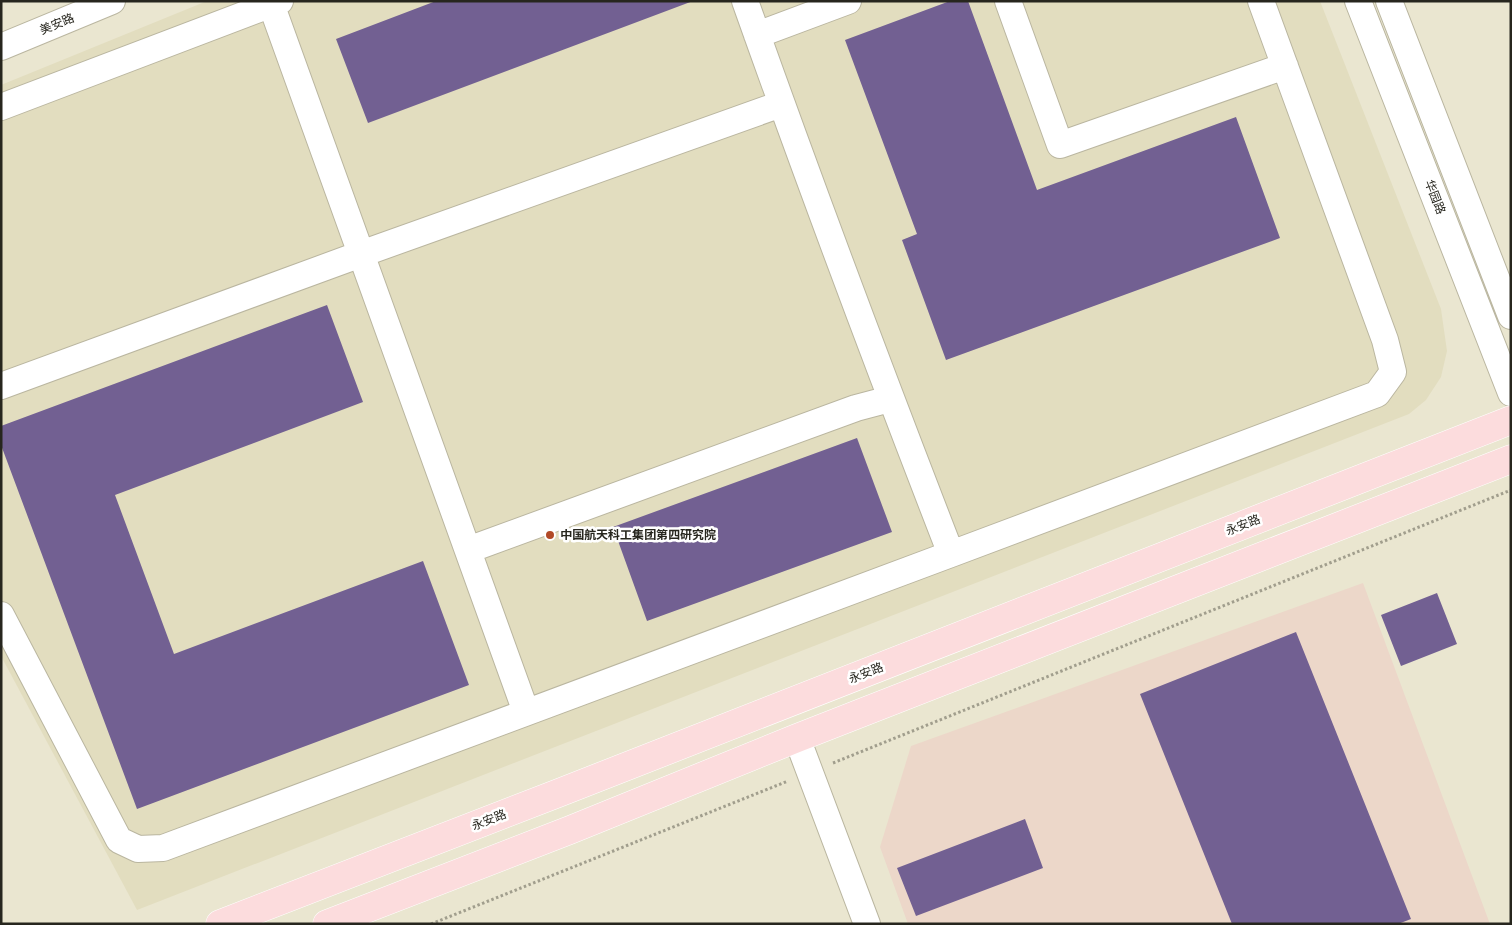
<svg xmlns="http://www.w3.org/2000/svg" width="1512" height="925" font-family="'Source Sans 3','Noto Sans SC',sans-serif">
<style>
.built{fill:#e2ddbf}
.industrial{fill:#ecd7c9}
.building{fill:#726092}
.lines{fill:none;stroke-linecap:round;stroke-linejoin:round}
.minor-casing{stroke:#bab6a0;stroke-width:28}
.major-casing{stroke:#fff;stroke-width:29}
.path{stroke:#a19e8d;stroke-width:3;stroke-dasharray:2.5 2.5;stroke-linecap:butt}
.minor{stroke:#fff;stroke-width:26}
.major{stroke:#fcdcdd;stroke-width:28}
.poi-dot{fill:#b14926;stroke:#fff;stroke-width:2}
.labels{text-anchor:middle;stroke-width:5;stroke-linejoin:round;paint-order:stroke}
.street-label{font-size:12px;fill:#27261e;stroke:#fff}
.poi-label{font-size:12px;font-weight:bold;fill:#27261e;stroke:#fff;text-anchor:start}
</style>
<rect width="100%" height="100%" fill="#eae6d0"/>
<path class="built" d="M207 1H1320L1441 309 1447 351 1441 377 1426 400 1409 414 137 910 1 656V85Z"/>
<path class="industrial" d="M1363 583 1490 924H908L880 847 911 746Z"/>
<path class="building" d="M436 1H693L368 123 336 39Z
M950 1H968L1037 190 1236 117 1280 238 946 360 902 240 917 234 845 40Z
M327 305 363 402 115 495 174 654 423 561 469 685 137 809 1 445V426Z
M857 438 892 532 647 621 613 527Z
M1437 593 1457 644 1401 666 1381 615Z
M1296 632 1411 919 1398 924H1232L1140 694Z
M1025 819 1043 868 916 916 897 868Z"/>
<g class="lines">
<defs>
<path id="minor" d="M270 1 526 712
M745 1C811 187 880 371 951 554L1377 394 1393 372 1385 340 1261 1
M1008 1 1060 145 1285 66
M1358 1 1511 393
M1389 1 1511 316
M757 35 848 1
M1 47 112 1
M1 107 280 1
M1 386 361 254 781 104
M468 550 856 408 890 399
M1 615 119 840 138 849 163 848 951 554
M797 738 867 924"/>
<path id="major" d="M220 924 556 794 1511 420
M327 924 570 830 797 738 1511 459"/>
</defs>
<use href="#minor" class="minor-casing"/>
<use href="#major" class="major-casing"/>
<path class="path" d="M833 763 1511 490
M431 924 788 781"/>
<use href="#minor" class="minor"/>
<use href="#major" class="major"/>
</g>
<circle class="poi-dot" cx="550" cy="535" r="5"/>
<g class="labels">
<g class="street-label">
<text transform="translate(57 24) rotate(-22)" y="4">美安路</text>
<text transform="translate(1435 197) rotate(69)" y="4">华园路</text>
<text transform="translate(1243 525) rotate(-21)" y="4">永安路</text>
<text transform="translate(866 673) rotate(-21)" y="4">永安路</text>
<text transform="translate(489 820) rotate(-21)" y="4">永安路</text>
</g>
<g class="poi-label">
<text x="560" y="539">中国航天科工集团第四研究院</text>
</g>
</g>
<rect width="1512" height="925" fill="none" stroke="#27261e" stroke-width="5"/>
</svg>
